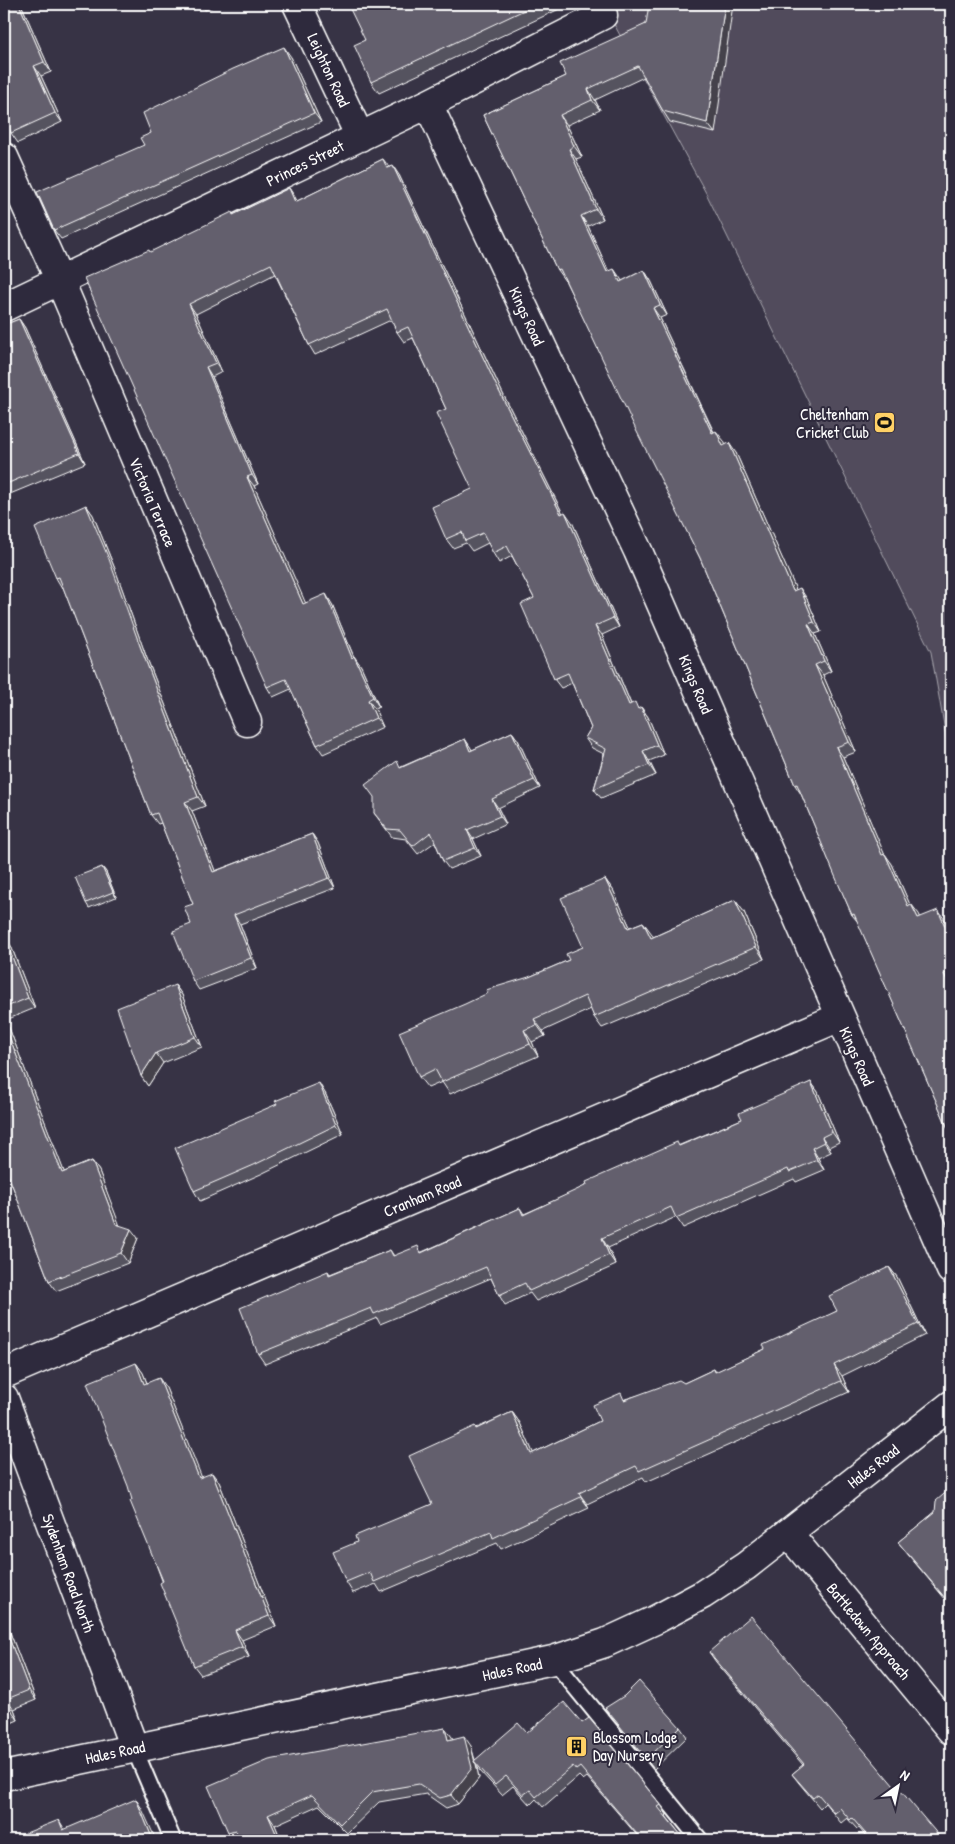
<svg xmlns="http://www.w3.org/2000/svg" width="955" height="1844" font-family="'Patrick Hand',sans-serif">
<style>
.green{fill:#514c5c;stroke:#a8a6ae}
.lines{fill:none;stroke-linecap:round;stroke-linejoin:round}
.lane-casing{stroke:#fff;stroke-width:19}
.street-casing{stroke:#fff;stroke-width:31}
.secondary-casing{stroke:#fff;stroke-width:31}
.lane{stroke:#2f2a3d;stroke-width:15}
.street{stroke:#2f2a3d;stroke-width:28}
.secondary{stroke:#2f2a3d;stroke-width:28}
.wall{fill:#55525e;stroke:#fff}
.shaded-wall{fill:#45424c;stroke:#fff}
.building{fill:#635f6d;stroke:#fff}
.labels{text-anchor:middle;stroke-width:4;stroke-linejoin:round;paint-order:stroke}
.street-label{font-size:16px;fill:#fff;stroke:#2f2a3d}
.poi-label{font-size:16px;fill:#fff;stroke:#2f2a3d;text-anchor:end}
</style>
<rect width="100%" height="100%" fill="#373345"/>
<filter id="ink" filterUnits="userSpaceOnUse"><feTurbulence type="fractalNoise" baseFrequency=".02" numOctaves="2"/><feDisplacementMap in="SourceGraphic" scale="10" xChannelSelector="R" yChannelSelector="G"/><feConvolveMatrix kernelMatrix="1 2 1 2 8 2 1 2 1" color-interpolation-filters="sRGB"/></filter>
<g filter="url(#ink)">
<path class="green" d="M603 4H951V749L947 742 931 652 706 193Z"/>
<g class="lines">
<defs>
<path id="lane" d="M553 1660 700 1840
M134 1748 173 1840"/>
<path id="street" d="M297 4 360 137
M428 104 638 551 951 1270
M4 157 60 281 247 722
M4 307 428 104 603 15
M4 1374 840 1017
M4 1398 134 1748
M788 1533 951 1730"/>
<path id="secondary" d="M4 1776 553 1660 605 1643 655 1620 702 1595 746 1566 951 1405"/>
</defs>
<use href="#lane" class="lane-casing"/>
<use href="#street" class="street-casing"/>
<use href="#secondary" class="secondary-casing"/>
<use href="#lane" class="lane"/>
<use href="#street" class="street"/>
<use href="#secondary" class="secondary"/>
</g>
<path class="wall" d="M4 4H21L51 72 41 76 62 122 18 143 11 133Z
M201 4H218L205 10Z
M361 4H570L379 93 371 82 365 40Z
M646 24 715 133 670 122 663 111 644 77 595 100 600 110 567 125 582 157 576 159 603 219 588 226 609 272 622 281 644 270 651 281 667 315 660 318 714 432 724 441 725 445 736 453 796 590 807 599 821 632 815 634 831 671 823 675 856 752 843 757 884 854 892 864 910 905 911 904 920 917 945 920 951 934V1135L858 922 852 915 801 794 795 785 700 558 565 280V281L557 270 483 115 566 76Z
M291 57 321 122 61 239 54 230 144 145 151 133Z
M383 159 389 167 399 175 503 394 563 514 572 522 619 627 602 635 631 704 639 709 641 707 648 717 664 755 649 761 656 775 601 798 594 789 604 754 592 748 585 738 591 728 572 683 561 688 554 679 534 598 512 556 499 563 493 553 488 543 472 551 466 543 453 548 446 539 472 489 446 409 413 338 404 342 397 332 391 320 315 355 309 345 275 274 196 314 222 372 212 377 258 484 254 486 305 603 332 604 354 657 361 666 379 707 375 709 383 727 323 754 317 745 291 689 273 697 267 687 151 252 234 215 289 188 297 201Z
M19 319 25 328 85 463 10 494 4 486V325Z
M86 505 93 515 115 569 146 656 205 806 192 811 215 871 312 834 318 843 335 888 240 924 257 968 199 990 193 981 191 924 193 904 161 823 158 824 151 815 63 587 62 588 56 578Z
M512 732 518 740 540 788 498 808 506 824 473 839 481 856 449 869 443 861 435 842 418 854 406 839 392 837 374 813 401 767 465 739 472 750Z
M102 867 106 872 116 897 89 908 86 903Z
M605 879 613 890 630 927 643 922 653 937 735 900 744 912 764 959 602 1028 594 1017 591 1009 543 1031 545 1036 532 1042 538 1056 450 1094 442 1082 428 1088 419 1077 529 977 569 960 583 947Z
M4 936 11 946 35 1008 6 1020 64 1172 92 1161 99 1171 119 1225 138 1238 128 1263 56 1291 49 1281 4 1164Z
M175 985 182 995 202 1047 163 1063 148 1086 141 1076Z
M811 1082 818 1092 839 1142 829 1147 831 1152 818 1158 824 1170 796 1182 794 1179 683 1228 676 1217 608 1248 616 1265 536 1301 530 1293 505 1305 499 1295 491 1278 380 1324 377 1318 265 1364 258 1354 328 1271 330 1274 390 1250 394 1256 422 1252 520 1208 524 1214 680 1145 742 1119Z
M325 1093 343 1134 261 1174 200 1201 194 1191Z
M889 1267 897 1277 925 1335 842 1376 849 1392 646 1482 643 1477 587 1504 589 1508 501 1549 497 1543 381 1592 376 1584 353 1593 346 1582 357 1542 432 1504 475 1426 477 1428 512 1412 520 1423 533 1453 600 1421 625 1399 684 1383 714 1369 716 1372 765 1349 837 1311Z
M136 1363 143 1373 147 1383 166 1388 201 1477 219 1482 276 1626 242 1640 249 1657 201 1675 194 1666 132 1500Z
M951 1488V1606L905 1551 898 1542 935 1512Z
M4 1617 36 1700 14 1709 18 1720 4 1726Z
M709 1652 899 1792 942 1840H869L859 1828 857 1829 847 1818 841 1823 825 1803 820 1808 799 1783 792 1774 803 1765 716 1662Z
M605 1708 680 1727 687 1737 654 1769 612 1718Z
M582 1723 661 1805 667 1815 666 1816 685 1840H641L587 1777 583 1780 579 1776 543 1807 536 1799 530 1805 513 1786 502 1795 480 1771 476 1764 479 1778 458 1804 446 1808 426 1794 379 1802 347 1833 319 1805 275 1825 281 1840H234L228 1832 445 1728 453 1739 471 1746 475 1760 527 1733Z"/>
<path class="shaded-wall" d="M19 4H21L51 72 44 62Z
M725 4H733L715 133 707 123Z
M284 47 291 57 321 122 314 113Z
M34 66 41 76 62 122 55 113Z
M588 89 595 100 600 110 592 100Z
M560 115 567 125 582 157 574 146Z
M569 149 576 159 603 219 596 209Z
M393 166 399 175 503 394 568 524 561 514 496 385Z
M289 188 295 197 302 211 295 202Z
M581 216 588 226 614 283 607 272Z
M4 250 7 257 4 264Z
M614 269 621 279 627 292 620 282Z
M644 270 651 281 667 315 660 305Z
M189 304 196 314 222 372 216 363Z
M653 308 660 318 719 444 712 433Z
M19 319 25 328 85 463 79 453Z
M206 367 212 377 258 484 252 475Z
M716 431 724 441 730 456 723 446Z
M729 443 736 453 801 601 793 591Z
M247 477 254 486 310 613 303 604Z
M86 505 93 515 115 569 146 656 205 806 198 797 140 646Z
M565 512 572 522 619 627 613 618Z
M800 588 807 599 821 632 814 622Z
M326 594 332 604 358 667 352 658Z
M808 624 815 634 831 671 824 661Z
M595 626 602 635 635 714 629 705Z
M354 656 361 666 379 707 373 697Z
M815 665 823 675 856 752 849 742Z
M368 700 375 709 383 727 376 718Z
M641 707 648 717 664 755 657 745Z
M512 732 518 740 540 788 534 780Z
M465 739 471 748 476 759 470 751Z
M836 747 843 757 889 865 882 855Z
M643 751 649 761 656 775 649 765Z
M492 799 498 808 506 824 500 816Z
M185 802 192 811 219 881 213 872Z
M467 830 473 839 481 856 475 848Z
M312 834 318 843 335 888 329 878Z
M885 854 892 864 915 916 908 906Z
M102 867 106 872 116 897 113 892Z
M605 879 613 890 636 940 628 928Z
M735 900 744 912 764 959 756 947Z
M911 904 919 914 925 928 918 918Z
M938 910 945 920 951 934V940Z
M234 915 240 924 257 968 251 958Z
M643 922 652 934 659 950 651 938Z
M4 936 11 946 35 1008 28 998Z
M944 974 951 984V989Z
M175 985 182 995 202 1047 195 1037Z
M4 1017 6 1020 68 1182 62 1173 4 1023Z
M534 1019 543 1031 545 1036 537 1025Z
M524 1030 532 1042 538 1056 530 1044Z
M156 1053 163 1063 148 1086 141 1076Z
M811 1082 818 1092 839 1142 832 1132Z
M319 1083 325 1093 343 1134 336 1125Z
M822 1137 829 1147 831 1152 824 1142Z
M812 1148 818 1158 824 1170 817 1160Z
M92 1161 99 1171 123 1234 116 1224Z
M131 1229 138 1238 128 1263 121 1253Z
M602 1238 608 1248 616 1265 609 1255Z
M889 1267 897 1277 925 1335 918 1324Z
M136 1363 143 1373 151 1394 144 1384Z
M834 1365 842 1376 849 1392 841 1381Z
M159 1378 166 1388 206 1488 199 1478Z
M512 1412 520 1423 538 1464 531 1454Z
M212 1473 219 1482 276 1626 269 1616Z
M579 1493 587 1504 589 1508 581 1497Z
M4 1617 36 1700 29 1690 4 1625Z
M235 1630 242 1640 249 1657 242 1647Z
M7 1699 14 1709 18 1720 12 1711Z
M445 1728 452 1737 455 1750 448 1740Z
M464 1736 471 1746 475 1763 474 1761 476 1764 479 1778 458 1804 451 1795Z
M136 1799 142 1809 156 1840H153Z
M268 1815 275 1825 281 1840H279Z
M59 1820 65 1830H63Z"/>
<path class="building" d="M4 4H19L44 62 34 66 55 113 11 133 4 116Z
M361 4H537L371 82 354 45 365 40 350 9Z
M649 4H725L707 123 663 111 638 66 588 89 592 100 560 115 574 146 569 149 596 209 581 216 607 272 614 269 620 282 644 270 660 305 653 308 712 433 716 431 723 446 729 443 793 591 800 588 814 622 808 624 824 661 815 665 849 742 836 747 882 855 885 854 908 906 911 904 918 918 938 910 951 940V971L944 974 951 989V1001L947 1003 951 1014V1135L854 914 852 915 835 876 797 784 795 785 700 558 636 430 560 269 557 270 483 115 566 76 560 63 646 24Z
M284 47 314 113 54 230 37 192 144 145 140 138 151 133 143 113 233 69Z
M383 159 387 168 393 166 496 385 561 514 565 512 613 618 595 626 629 705 635 702 638 709 641 707 657 745 643 751 649 765 594 789 606 749 585 738 591 728 568 673 554 679 521 604 534 598 507 546 493 553 483 533 465 541 462 532 446 539 432 507 472 489 436 413 446 409 408 327 397 332 387 309 309 345 271 264 189 304 216 363 206 367 252 475 247 477 303 604 326 594 352 658 354 656 373 697 368 700 376 718 317 745 286 679 267 687 84 278 149 250 150 252 232 212 233 215 289 188 295 202Z
M19 319 79 453 4 485V325Z
M86 505 109 559 140 646 198 797 185 802 213 872 312 834 329 878 234 915 251 958 193 981 173 931 191 924 184 907 193 904 157 813 151 815 59 577 56 578 35 528Z
M512 732 534 780 492 799 500 816 467 830 475 848 443 861 431 832 413 846 400 830 387 829 374 813V797L365 785 397 761 400 768 465 739 470 751Z
M102 867 113 892 86 903 75 877Z
M605 879 628 928 643 922 651 938 735 900 756 947 594 1017 585 996 534 1019 537 1025 524 1030 530 1044 442 1082 435 1069 419 1077 399 1032 465 1004 488 993 486 990 529 977 569 960 566 954 583 947 561 898Z
M4 936 28 998 4 1008Z
M175 985 195 1037 156 1053 141 1076 117 1008Z
M4 1023 62 1173 92 1161 116 1224 131 1229 121 1253 49 1281 4 1164Z
M811 1082 832 1132 822 1137 824 1142 812 1148 817 1160 789 1172 788 1169 676 1218 671 1207 602 1238 609 1255 529 1291 525 1283 499 1295 486 1267 374 1314 371 1308 258 1354 240 1308 328 1271 329 1275 390 1250 393 1256 418 1246 421 1253 520 1208 523 1215 587 1185 586 1182 677 1142 679 1146 742 1119 739 1113Z
M319 1083 336 1125 254 1165 194 1191 175 1148 277 1104 275 1101Z
M889 1267 918 1324 834 1365 841 1381 639 1471 636 1466 579 1493 581 1497 493 1538 491 1532 374 1582 370 1572 346 1582 333 1552 357 1542 355 1536 432 1504 409 1456 475 1426 476 1429 512 1412 531 1454 600 1421 593 1405 621 1393 624 1400 679 1380 684 1383 714 1369 715 1372 765 1349 763 1345 837 1311 829 1296Z
M136 1363 144 1384 159 1378 199 1478 212 1473 269 1616 235 1630 242 1647 194 1666 160 1583 163 1581 130 1501 132 1500 128 1486 87 1383Z
M951 1488V1605L898 1542 935 1512 936 1501Z
M751 1616 899 1792 901 1791 940 1837 938 1838 940 1840H871L852 1818 850 1820 840 1808 834 1813 818 1794 813 1798 792 1774 804 1764 709 1652Z
M4 1625 29 1690 7 1699 12 1711 4 1714Z
M639 1681 680 1727 647 1759 605 1708 624 1696Z
M564 1702 582 1723 589 1718 661 1805 658 1807 685 1840H642L580 1767 576 1770 573 1766 536 1797 530 1790 523 1795 506 1776 495 1785 474 1761 518 1723 527 1733Z
M445 1728 448 1740 464 1736 472 1768 451 1795 440 1798 419 1784 372 1792 340 1824 312 1795 268 1815 279 1840H240L235 1830 228 1832 208 1786 269 1760Z
M136 1799 153 1840H8L59 1820 63 1830Z"/>
</g>
<defs>
<symbol id="stadium-square" viewBox="-11 -11 22 22"><rect x="-9" y="-9" width="18" height="18" rx="4" fill="#ffd166" stroke="#2f2a3d"/><path d="M0-5a6.5 5 0 1 0 0 10a6.5 5 0 1 0 0-10ZM-3.5-1.8h7v3.6h-7Z" fill="#111"/></symbol>
<symbol id="building-square" viewBox="-11 -11 22 22"><rect x="-9" y="-9" width="18" height="18" rx="4" fill="#ffd166" stroke="#2f2a3d"/><path d="M-4-6H4V6H1V3H-1V6H-4ZM-2.5-4.3h1.7v1.8h-1.7ZM.8-4.3h1.7v1.8H.8ZM-2.5-1h1.7V.8h-1.7ZM.8-1h1.7V.8H.8Z" fill="#111"/></symbol>
</defs>
<g fill-rule="evenodd">
<use href="#stadium-square" x="872" y="410" width="25" height="25"/>
<use href="#building-square" x="564" y="1734" width="25" height="25"/>
</g>
<g class="labels">
<g class="street-label">
<text transform="translate(329 70) rotate(65)" y="6">Leighton Road</text>
<text transform="translate(305 163) rotate(-26)" y="6">Princes Street</text>
<text transform="translate(527 316) rotate(65)" y="6">Kings Road</text>
<text transform="translate(153 502) rotate(67)" y="6">Victoria Terrace</text>
<text transform="translate(696 684) rotate(67)" y="6">Kings Road</text>
<text transform="translate(857 1056) rotate(66)" y="6">Kings Road</text>
<text transform="translate(422 1196) rotate(-23)" y="6">Cranham Road</text>
<text transform="translate(873 1466) rotate(-38)" y="6">Hales Road</text>
<text transform="translate(69 1573) rotate(70)" y="6">Sydenham Road North</text>
<text transform="translate(869 1631) rotate(50)" y="6">Battledown Approach</text>
<text transform="translate(512 1669) rotate(-12)" y="6">Hales Road</text>
<text transform="translate(115 1752) rotate(-12)" y="6">Hales Road</text>
</g>
<g class="poi-label">
<text x="869" y="420">Cheltenham<tspan x="869" dy="18">Cricket Club</tspan></text>
<text x="593" y="1743" text-anchor="start">Blossom Lodge<tspan x="593" dy="18">Day Nursery</tspan></text>
</g>
</g>
<rect width="955" height="1844" fill="none" stroke="#2f2a3d" stroke-width="20"/>
<rect x="10" y="10" width="935" height="1824" fill="none" stroke="#fff" stroke-width="2" filter="url(#ink)"/>
<g transform="translate(898 1786) rotate(33)" stroke="#2f2a3d" stroke-width="4" paint-order="stroke">
<path d="M0-4L9 19L0 12L-9 19Z" fill="#ffffff"/>
<text y="-8" font-size="14" font-weight="bold" text-anchor="middle" fill="#ffffff">N</text>
</g>
</svg>
